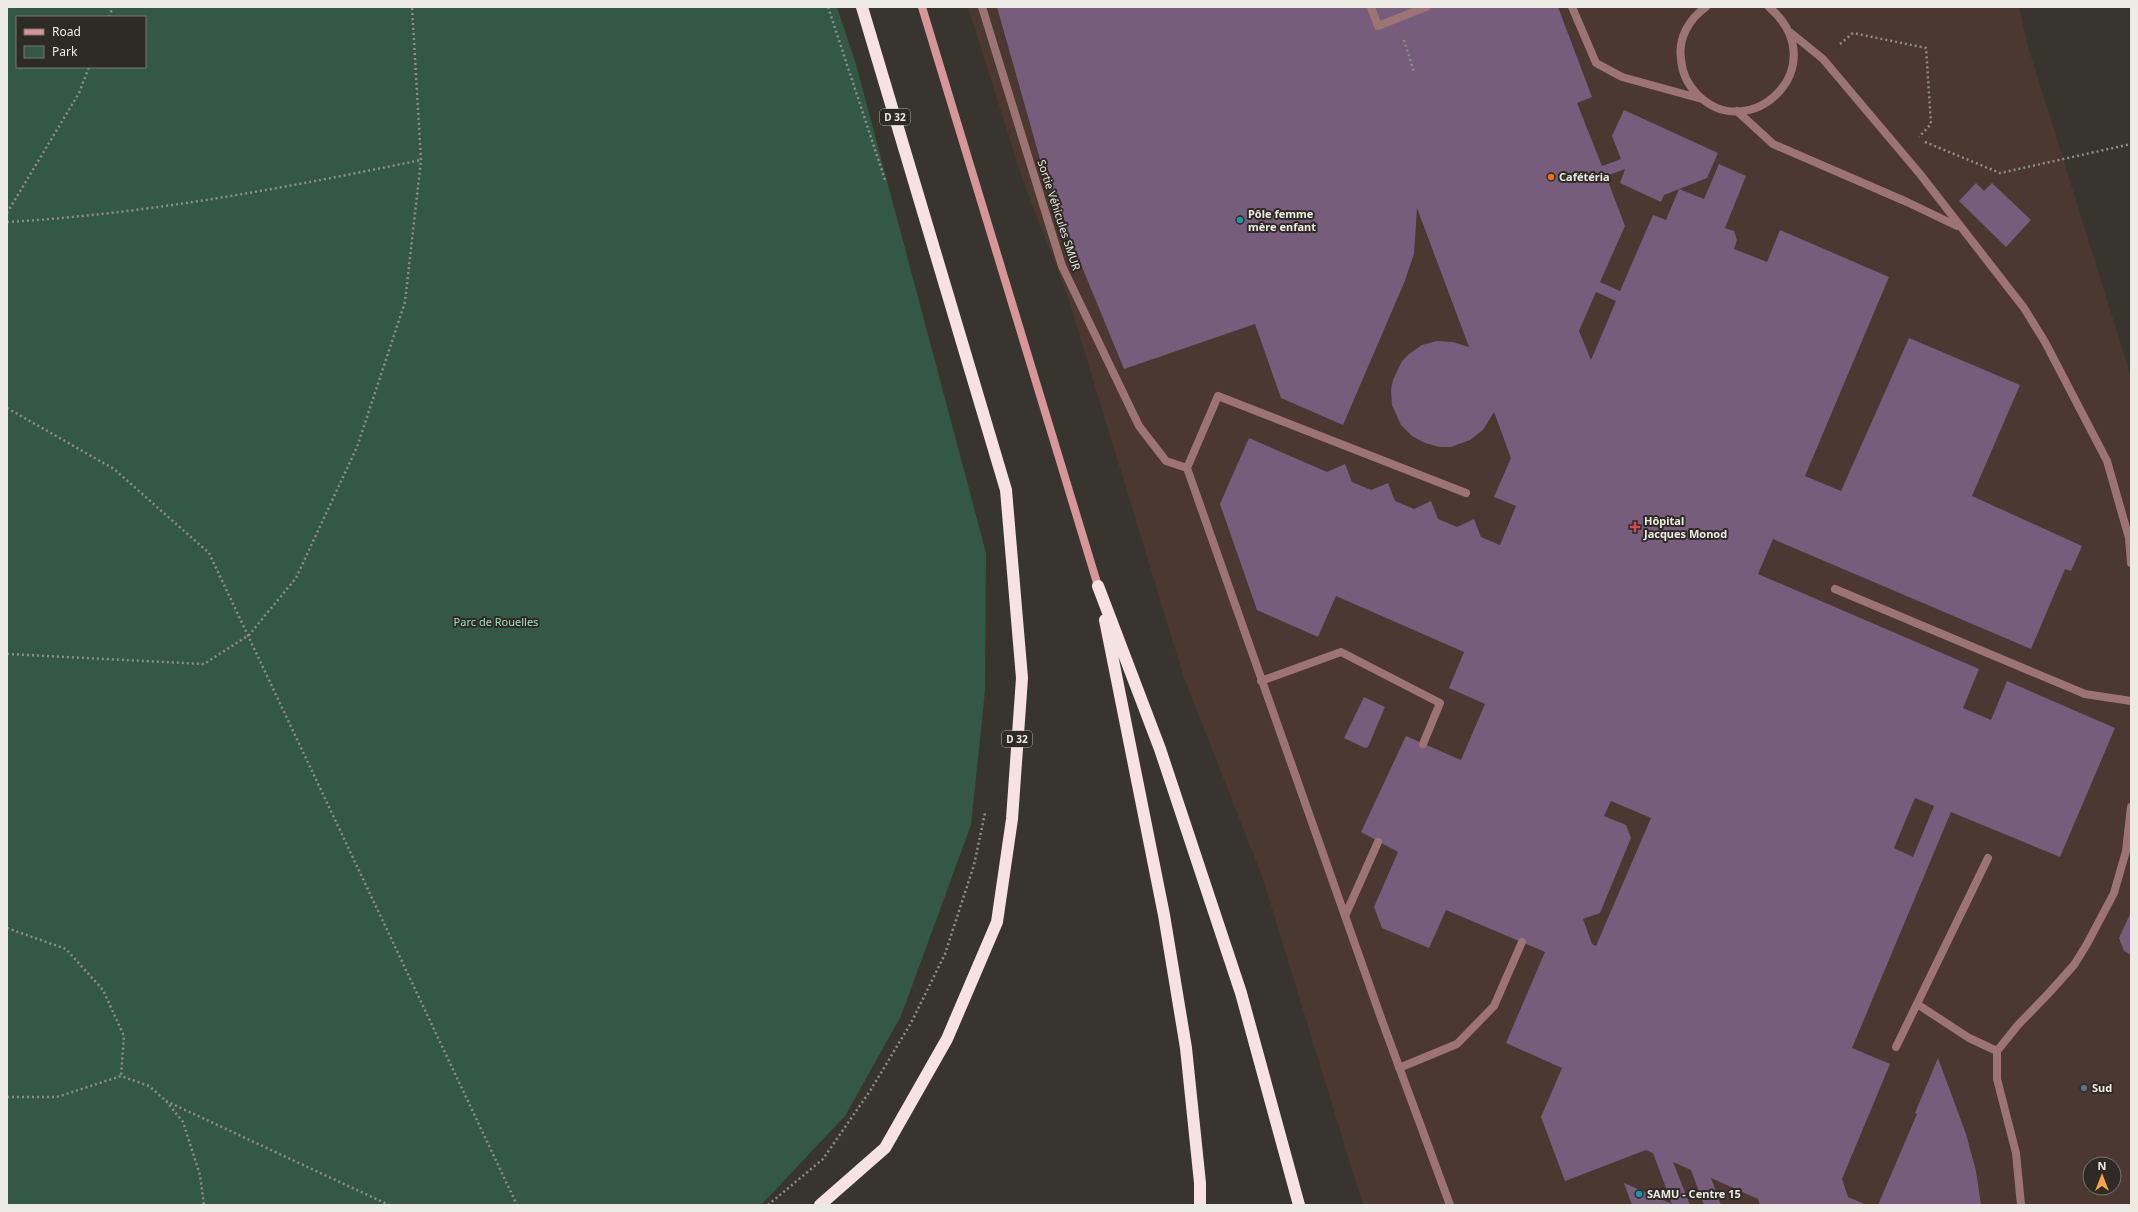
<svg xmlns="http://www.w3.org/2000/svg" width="2138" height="1212" font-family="'Noto Sans',sans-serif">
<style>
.medical{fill:#4b3831;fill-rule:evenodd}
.green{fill:#335845;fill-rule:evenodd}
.building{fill:#755d7b;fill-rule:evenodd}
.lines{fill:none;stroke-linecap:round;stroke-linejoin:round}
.path{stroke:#8f8d87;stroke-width:2.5;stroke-dasharray:2 3;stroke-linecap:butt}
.lane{stroke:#9d7474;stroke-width:8}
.secondary{stroke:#d79697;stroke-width:8}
.highway{stroke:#f6e2e1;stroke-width:12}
.food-dot{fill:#e8710a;stroke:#2e2b24;stroke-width:1.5}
.culture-dot{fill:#0f9aa8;stroke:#2e2b24;stroke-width:1.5}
.health-dot{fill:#e0444e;stroke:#2e2b24;stroke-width:1.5}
.service-dot{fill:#5c6f8a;stroke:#2e2b24;stroke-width:1.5}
.labels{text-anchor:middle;stroke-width:4;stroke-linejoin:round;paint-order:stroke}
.shield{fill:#2e2b24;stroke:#b2b1ab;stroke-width:1}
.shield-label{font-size:10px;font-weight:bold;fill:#ebeae5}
.poi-label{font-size:11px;font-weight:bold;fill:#ebeae5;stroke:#2e2b24;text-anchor:start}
.street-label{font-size:11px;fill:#ebeae5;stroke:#2e2b24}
.park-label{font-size:11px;fill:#9de0bc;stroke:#2e2b24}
</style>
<rect width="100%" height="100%" fill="#38352e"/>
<path class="medical" d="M968 7H2019L2027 43 2131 377V1205H1363L1262 876 1184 678 1067 294 1023 181ZM2090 1164H2114V1188H2090Z"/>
<path class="green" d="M7 7H837L856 64 986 553 985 691 971 825 901 1016 845 1116 761 1205H7ZM17 17H145V67H17Z"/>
<path class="building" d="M997 7H1558L1592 97 1577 103 1602 166 1621 159 1612 136 1624 110 1718 153 1707 178 1664 195 1661 202 1620 183 1625 169 1606 176 1625 226 1600 282 1620 291 1653 215 1666 220 1679 189 1704 199 1719 164 1746 176 1725 228 1734 231 1737 240 1734 249 1767 262 1780 230 1889 277 1805 476 1841 491 1909 338 2020 385 1972 496 2082 546 2071 571 2065 569 2031 649 1773 539 1758 574 1979 669 1963 708 1991 720 2007 681 2115 728 2060 857 1951 812 1852 1048 1890 1064 1842 1179 1848 1197 1867 1205H1760L1758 1199 1711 1178 1721 1205H1704L1691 1170 1673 1162 1690 1205H1632L1624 1183 1672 1204 1653 1153 1646 1150 1565 1181 1541 1117 1562 1068 1506 1043 1545 952 1446 910 1429 948 1382 928 1374 907 1398 852 1361 832 1406 736 1461 760 1485 704 1449 688 1464 652 1336 596 1318 637 1257 610 1220 504 1249 438 1327 472 1345 464 1352 482 1371 490 1388 483 1395 501 1414 509 1431 501 1438 519 1457 527 1474 519 1481 537 1500 545 1516 506 1494 497 1511 458 1494 412 1483 430 1470 440 1451 447H1440L1425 443 1412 436 1401 425 1392 405 1391 390 1393 380 1402 361 1409 354 1422 345 1437 341 1453 342 1469 347 1417 208 1414 254 1404 283 1343 425 1281 398 1255 324 1124 369 1045 177ZM1596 292 1616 301 1591 360 1579 331ZM1915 798 1934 806 1913 857 1894 848ZM1611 801 1651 818 1596 946 1592 944 1583 919 1600 913 1631 838 1626 825 1604 816Z
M1976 183 1984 191 1992 183 2031 220 2006 247 1959 201Z
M1364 697 1385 707 1368 747 1365 748 1344 738Z
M2131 912V955L2124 951 2119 938Z
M1938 1058 1966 1134 1976 1171 1981 1205H1878L1917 1114 1915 1113Z"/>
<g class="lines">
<path class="path" d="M828 7 885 180
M109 17 113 7
M1404 40 1414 72
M1840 44 1853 33 1926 48 1931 124 1919 137
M1925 142 2000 173 2131 144
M7 213 79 93 89 67
M7 222C146 214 285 188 421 160
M7 408 114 469 209 553 517 1205
M7 654 204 664 249 635 296 578 357 447 405 302 421 160 412 7
M7 928 66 949 103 990 124 1036 121 1076
M7 1097H57L121 1076 149 1086 166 1101 183 1122 200 1175 204 1205
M166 1101 389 1205
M768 1205 823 1159 870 1091 911 1023 945 954 974 865 985 813"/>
<path class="lane" d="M982 7 1062 266 1139 426 1166 461 1187 468
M1371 7 1378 26 1426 7
M1572 7 1596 63 1622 77 1702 99
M1706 7C1689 19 1678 38 1681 59 1682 73 1687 84 1697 94 1749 148 1837 66 1769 7
M1791 33 1823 59 1920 174 2024 308 2045 342 2107 461 2129 538 2131 563
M1737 111 1773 144 1907 202 1957 226
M1835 589 2085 694 2131 701
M1261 681 1341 652 1440 703 1423 744
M1345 916 1378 842
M1917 1004 1969 1038 1997 1051
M1896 1047 1988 858
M1399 1068 1457 1044 1494 1006 1522 942
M1450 1205 1381 1018 1187 468 1218 396 1466 493
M2021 1205 2016 1153 1997 1079V1051L2018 1025 2048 994 2074 965 2087 944 2114 893 2126 851 2131 807"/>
<path class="secondary" d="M922 7 1098 586"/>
<path class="highway" d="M1098 586 1160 749 1241 993 1299 1205
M1105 620 1164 915 1186 1048 1200 1183V1205
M820 1205 885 1148 947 1039 997 922 1012 819 1022 678 1006 490 862 7"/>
</g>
<circle class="food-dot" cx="1551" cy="177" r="4"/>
<g class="culture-dot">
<circle cx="1240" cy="220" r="4"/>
<circle cx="1639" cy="1194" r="4"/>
</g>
<path class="health-dot" d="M1633 521h4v4h4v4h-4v4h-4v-4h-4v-4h4z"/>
<circle class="service-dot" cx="2084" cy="1088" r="4"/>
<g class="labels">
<g class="shield">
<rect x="880" y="109" width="30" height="16" rx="3"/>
<rect x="1002" y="731" width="30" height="16" rx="3"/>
</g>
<g class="shield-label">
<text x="895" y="121">D 32</text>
<text x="1017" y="743">D 32</text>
</g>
<g class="poi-label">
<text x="1559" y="181">Cafétéria</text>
<text x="1248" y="218">Pôle femme<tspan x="1248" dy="13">mère enfant</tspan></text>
<text x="1644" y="525">Hôpital<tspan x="1644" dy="13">Jacques Monod</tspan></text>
<text x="2092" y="1092">Sud</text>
<text x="1647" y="1198">SAMU - Centre 15</text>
</g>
<g class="street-label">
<text transform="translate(1059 215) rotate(72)" y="4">Sortie Véhicules SMUR</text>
</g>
<g class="park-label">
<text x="496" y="626">Parc de Rouelles</text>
</g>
</g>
<rect width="2138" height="1212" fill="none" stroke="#ebeae5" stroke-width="16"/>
<rect x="16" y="16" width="130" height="52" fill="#2e2b24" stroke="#7a7771"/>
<rect x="24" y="29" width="20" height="6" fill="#d79697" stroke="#7a7771"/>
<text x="52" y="36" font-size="12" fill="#ebeae5">Road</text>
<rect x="24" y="46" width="20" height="12" fill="#335845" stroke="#7a7771"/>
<text x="52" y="56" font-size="12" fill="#ebeae5">Park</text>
<g transform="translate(2102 1176)"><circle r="19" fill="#2e2b24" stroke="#7a7771"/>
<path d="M0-3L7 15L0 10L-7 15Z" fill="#f6a247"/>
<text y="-6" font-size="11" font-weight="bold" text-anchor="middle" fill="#ebeae5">N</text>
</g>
</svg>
